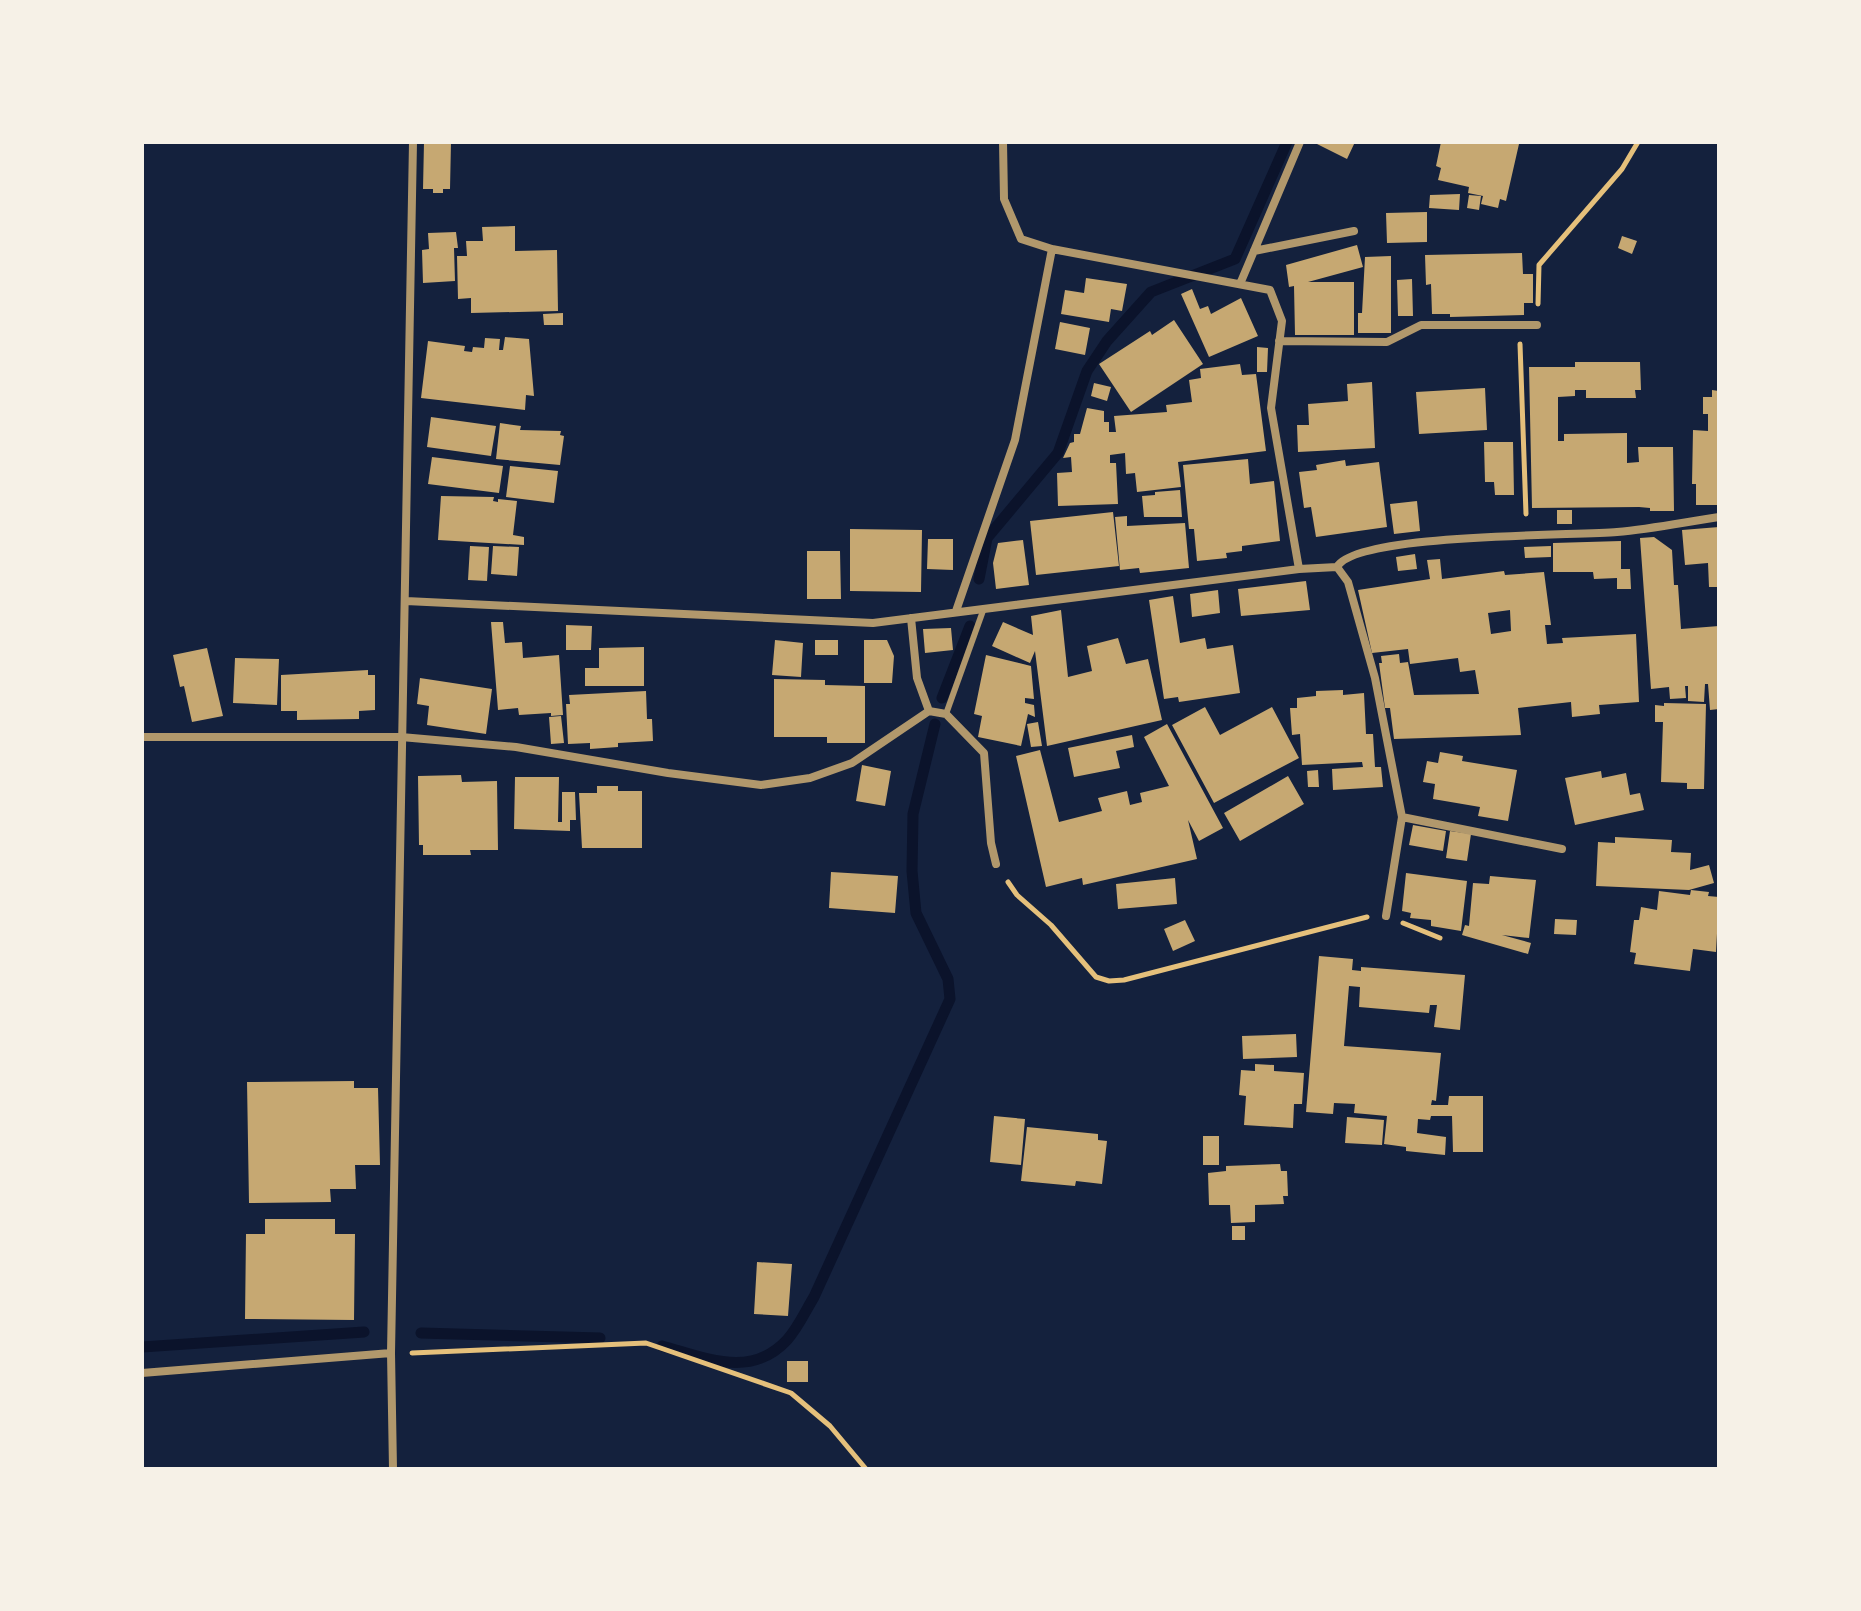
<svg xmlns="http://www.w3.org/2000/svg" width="1861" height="1611" font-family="'Varela Round',sans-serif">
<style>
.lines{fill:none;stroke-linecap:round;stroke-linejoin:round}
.stream{stroke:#0b132b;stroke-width:11}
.building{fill:#c6a872;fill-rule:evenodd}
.path{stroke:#e5c07b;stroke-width:5}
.service{stroke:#b1986c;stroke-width:6}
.minor{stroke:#b1986c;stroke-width:8}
</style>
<rect width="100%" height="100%" fill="#14213d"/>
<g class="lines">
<path class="stream" d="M979 579 987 538 1058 453 1087 371 1107 341 1151 292 1235 259 1287 142
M942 698 970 626
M421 1333 600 1338
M662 1346C706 1358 751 1379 787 1340 798 1328 806 1310 814 1297L950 999 948 979 916 913 912 871 913 814 935 724
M142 1347 364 1332"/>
</g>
<path class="building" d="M424 142H451L450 189H443V193H433V189H423Z
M1313 142H1355L1347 159Z
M1441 142 1519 144 1506 201 1500 199 1498 208 1481 204 1483 196 1468 193 1469 187 1438 180 1441 168 1436 166Z
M1460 194 1459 210 1429 208 1430 195Z
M1469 195 1481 196 1479 210 1467 208Z
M1427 212V242L1387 243 1386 213Z
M515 226V251L557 250 558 311 471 313V298L458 299 457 256H467L466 241H483L482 227Z
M456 232 458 248H454L455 281 423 283 422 250 429 249 428 233Z
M1622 236 1637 241 1632 254 1618 248Z
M1357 245 1363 267 1308 282H1354V335H1295L1294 286 1289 287 1286 265Z
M1522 253 1523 274H1533V303H1524V315L1450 317V314H1432L1431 284 1426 285 1425 255Z
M1391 256V333H1358V313H1362L1365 257Z
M1086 278 1127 284 1122 311 1111 309 1109 322 1061 314 1065 290 1084 293Z
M1412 279 1413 316H1398L1397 280Z
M1192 289 1200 309 1208 306 1211 314 1241 298 1258 336 1209 357 1181 294Z
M563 313V325H544L543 314Z
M1174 320 1203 364 1131 412 1099 364 1150 331 1152 335Z
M1060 322 1090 328 1085 355 1055 349Z
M505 337 529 339 534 396 526 395 525 410 421 398 428 341 465 346 464 351 472 352 473 347 484 348 485 338 500 339 499 350H503Z
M1257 347 1268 348 1267 372H1257Z
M1575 362H1640L1641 390H1635L1636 398H1586V390H1575V396L1558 397V441H1564V434L1627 433V463L1639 462 1638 447H1673L1674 511H1650V508L1639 507 1532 508 1529 367H1575Z
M1240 364 1242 375 1256 374 1266 451 1178 462 1181 487 1137 492 1135 473 1126 474 1125 453 1110 455V463H1116L1118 504 1058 506 1057 473 1072 472 1071 457 1063 458 1070 443 1074 442V434H1080L1087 408 1104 411V422H1109V432H1116L1114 416 1167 412 1166 405 1192 402 1189 380 1201 378 1200 369Z
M1372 382 1375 448 1298 452 1297 425H1309L1308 404 1348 401 1347 384Z
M1094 383 1111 387 1107 401 1091 396Z
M1485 388 1487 430 1419 434 1416 392Z
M1712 390 1719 391V505H1696V484H1692L1693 430 1708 431V414H1703V397H1712Z
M431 417 496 426 491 456 427 447Z
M500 423 521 426 520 430 561 431 560 435 564 436 560 465 496 459Z
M1484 442H1513L1514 495H1495L1494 482H1485Z
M432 457 503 466 499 493 428 484Z
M1248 459 1250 484 1274 481 1280 541 1242 546V551L1226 553 1227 558 1197 561 1194 529H1189L1183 465Z
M1345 460 1346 466 1379 462 1387 527 1316 537 1311 507 1304 508 1299 472 1317 470 1316 465Z
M510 466 558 471 554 503 506 497Z
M1180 490 1182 517H1144L1142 496 1155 495V492Z
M441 496 494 497 493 501 498 502V499L517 501 513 535 524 537V545L438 540Z
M1417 501 1420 531 1394 534 1390 504Z
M1557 510H1572V524H1557Z
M1113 512 1119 566 1036 575 1030 521Z
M1127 516V526L1185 523 1189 568 1140 573 1139 568 1120 570 1115 517Z
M1719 527V587H1709L1708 563 1685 565 1682 530Z
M850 529 922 530 921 592 850 591Z
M1654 537 1672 550 1674 585H1678L1681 629 1719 626V709L1710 710 1708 684H1705L1704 702 1688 701V686H1685L1686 698 1670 699 1669 687 1651 689 1640 538Z
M928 539H953V570L927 569Z
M1023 540 1029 585 996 589 993 563 998 543Z
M1621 541V569H1630L1631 589H1617V578L1594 579 1593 572H1553V543Z
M470 546 489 547 487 581 468 580Z
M493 546 519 547 517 576 491 574Z
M1551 546V557L1525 558 1524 547Z
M807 551H840L841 599H807Z
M1415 554 1417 569 1398 571 1396 557Z
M1440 559 1442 579 1504 571 1505 575 1544 572 1551 625H1545L1547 644 1563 643 1562 638 1636 634 1639 702 1599 705 1600 714 1572 717 1571 702 1518 708 1521 735 1394 739 1390 708H1385L1379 663H1382L1381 656 1399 654 1400 663 1408 662 1414 695 1479 694 1475 670 1460 672 1458 658 1410 664 1408 649 1372 653 1358 590 1430 579 1427 560ZM1510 610 1511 631 1491 634 1488 613Z
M1306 581 1310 610 1241 616 1238 589Z
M1218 590 1220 613 1192 617 1190 594Z
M1173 596 1180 643 1205 638 1207 649 1233 645 1240 693 1179 702 1178 697 1164 699 1149 600Z
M1061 610 1068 677 1092 671 1087 646 1118 638 1126 664 1148 659 1162 720 1047 746 1035 651 1030 663 992 646 1003 622 1033 635 1031 616Z
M491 622H503L505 643 522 642 523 658 559 655 563 715 551 716V713L519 715 518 708 498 710Z
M566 625 592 626 591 650H566Z
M951 628 953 650 925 653 923 629Z
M775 640 803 643 801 677 772 675Z
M815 640H838V655H815Z
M864 640H887L894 656 892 683H864Z
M644 647V686H585V668H599V648Z
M207 648 223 716 192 722 184 686 180 687 173 655Z
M986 655 1031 666 1034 699 1025 698V703L1034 705 1035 717 1028 714 1021 746 978 737 982 716 974 714Z
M235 658 279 659 277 705 233 703Z
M368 670V675H375V710L359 711V719L297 720V711H281V675Z
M420 678 492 689 486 734 427 725 429 706 417 704Z
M774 679 825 680V685L865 686V743H827V737H774Z
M1343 690V695L1364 693 1366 734H1373L1375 767H1381L1383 787 1333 790 1332 769 1363 767 1362 762 1302 765 1300 734 1292 735 1290 708H1297V698L1316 696V691Z
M646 691 647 719H652L653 741 618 743V747L590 749V743L568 744 566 704H570L569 695Z
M1664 703 1706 704 1704 789H1687V783L1661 782 1663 722H1655V705L1664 706Z
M1205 707 1220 735 1272 707 1299 758 1214 803 1172 725Z
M561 716 564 743 551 744 549 717Z
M1038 722 1042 746 1031 747 1027 724Z
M1167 724 1223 828 1199 841 1188 820 1197 859 1083 885 1082 878 1046 887 1016 756 1040 750 1059 822 1102 811 1098 798 1127 791 1130 805 1142 802 1140 793 1169 786 1144 737Z
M1132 735 1134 747 1116 751 1120 768 1074 777 1068 748Z
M1440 752 1463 756 1462 761 1517 770 1508 821 1478 816 1480 807 1433 799 1435 784 1423 782 1427 761 1438 763Z
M862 765 891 771 885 806 856 801Z
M1318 770 1319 787H1308L1307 771Z
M1601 771 1602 778 1626 773 1630 795 1640 793 1644 810 1575 825 1565 778Z
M461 775 462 782 497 781 498 850H470L471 855H423V845H419L418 776Z
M1288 776 1304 804 1240 841 1224 813Z
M515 777H559L558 822H562V792H575L576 820H570V831L514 829Z
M597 786H618V791H642V848H582L579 793H597Z
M1413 825 1446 831 1443 851 1409 845Z
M1450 831 1471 834 1467 861 1446 858Z
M1615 837 1672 840 1671 852 1691 853 1690 870 1709 865 1714 883 1689 890 1596 886 1598 842 1615 843Z
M831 872 898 876 895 913 829 908Z
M1406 873 1467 881 1461 931 1431 926V920L1410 918 1411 913 1402 911Z
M1490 876 1536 880 1529 938 1502 935 1531 943 1528 954 1462 935 1465 925 1469 926 1473 883 1489 884Z
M1175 878 1177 904 1118 909 1116 884Z
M1691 890 1709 892 1708 896 1719 897 1716 952 1693 949 1690 971 1634 964 1636 953 1630 952 1634 920H1639L1641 907 1657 910 1659 891 1690 895Z
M1555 919 1577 920 1576 935 1554 934Z
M1185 920 1195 941 1173 951 1164 929Z
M1319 956 1353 959 1352 970 1361 971V967L1465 975 1460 1030 1434 1027 1437 1005H1430L1429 1013 1359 1007 1360 987 1349 986 1344 1046 1441 1053 1436 1101 1432 1100 1431 1105H1448L1449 1096H1483V1152H1453L1452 1116H1431L1430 1120 1418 1119 1417 1133 1446 1137 1445 1155 1406 1151V1147L1384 1144 1387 1116 1354 1113 1355 1104 1334 1103 1333 1114 1306 1112Z
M1296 1034 1297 1057 1243 1059 1242 1036Z
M1255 1064 1274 1065V1071L1304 1073 1302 1104H1294L1293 1128 1244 1125 1246 1096 1239 1095 1241 1070 1255 1071Z
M354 1081V1088H378L380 1165H355L356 1189H330L331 1202 249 1203 247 1082Z
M994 1116 1025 1119 1021 1165 990 1162Z
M1347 1117 1384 1120 1382 1145 1345 1143Z
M1027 1127 1098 1134V1140L1107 1141 1102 1184 1076 1181 1075 1186 1021 1181Z
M1203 1136H1219V1165H1203Z
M1280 1164 1281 1171H1287L1288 1196H1283L1284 1204 1255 1205V1222L1231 1223 1230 1205H1209L1208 1173 1226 1171V1166Z
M265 1219H335V1234H355L354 1320 245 1319 246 1234H265Z
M1232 1226H1245V1240H1232Z
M757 1262 792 1264 788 1316 754 1314Z
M787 1361H808V1382H787Z"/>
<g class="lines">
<path class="path" d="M1538 304 1539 265 1622 169 1638 142
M1520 344 1526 514
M1008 882 1017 895 1051 925 1096 977 1109 981 1124 980 1367 917
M1403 923 1440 938
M412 1353 646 1343 791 1393 830 1426 866 1469"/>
<path class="service" d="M946 714 984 608"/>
<path class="minor" d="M1003 142 1004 199 1021 239 1052 249 1270 290 1282 321 1271 408 1299 569
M1254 251 1354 231
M1240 284 1300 142
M1279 341 1387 342 1421 325H1537
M1337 567C1355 533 1572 536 1617 532 1651 529 1685 522 1719 517
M406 601 873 623 1299 569 1337 567 1348 582 1375 678 1402 817 1386 916
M956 611 1015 440 1052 249
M911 618 917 678 929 711
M142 737H401L516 747 668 773 761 785 810 778 852 763 929 711 946 714 984 753 991 843 996 864
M1402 817 1562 849
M142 1373 391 1353
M393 1469 391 1353 413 142"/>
</g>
<rect width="1861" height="1611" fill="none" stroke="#f6f1e7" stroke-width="288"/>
</svg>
